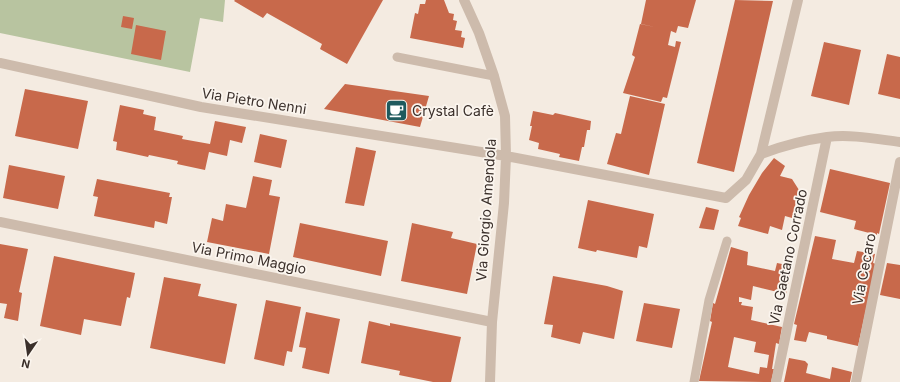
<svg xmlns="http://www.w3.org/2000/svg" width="900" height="382" font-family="Inter,sans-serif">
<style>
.green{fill:#b8c4a0}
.building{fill:#c8694b;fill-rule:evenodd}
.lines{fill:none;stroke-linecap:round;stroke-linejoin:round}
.lane{stroke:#cdbbac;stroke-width:9}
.street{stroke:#cdbbac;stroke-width:10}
.labels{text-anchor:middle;stroke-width:3.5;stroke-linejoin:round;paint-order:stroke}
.street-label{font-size:14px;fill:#3b302b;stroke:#fbf5ee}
.poi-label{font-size:14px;fill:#3b302b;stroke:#fbf5ee;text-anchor:start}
</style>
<rect width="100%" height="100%" fill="#f4ebe1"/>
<path class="green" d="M0 0H225L223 22 200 18 190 72 0 33Z"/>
<path class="building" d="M235 0H383L347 64 320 49 322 44 267 13 263 18 234 1Z
M426 0H444L449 13 454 14 453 20 457 21 455 30 462 31 461 37 465 38 463 48 410 38 415 13 418 14 420 4H425Z
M646 0H696L688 28 678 26 676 33 671 31 668 45 675 47 676 41 681 42 667 98 663 97 661 102 623 93 635 57 632 55 640 24 655 27 641 24Z
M735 0 773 1 734 172 697 163Z
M123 16 134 18 132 29 121 27Z
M136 25 166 31 161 60 131 54Z
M824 42 861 50 849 105 811 96Z
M887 54 900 57V99L878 94Z
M345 84 429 96 420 127 324 109Z
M25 89 88 101 78 149 15 136Z
M630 96 665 104 649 175 607 164 616 133 621 134Z
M120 105 144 110 143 114 156 117 154 130 183 136 182 139 210 144 215 121 246 127 242 143 230 140 227 156 209 152 205 170 177 164 178 161 149 155 148 157 116 150 117 142 113 141Z
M533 111 553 115 555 113 591 121 590 130H587L584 147H582L579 161 559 157 560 154 538 149 539 143 529 140 532 126H530Z
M260 134 287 140 281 168 254 162Z
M356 147 376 151 364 206 345 203Z
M774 158 785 166 780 176 792 179 799 190 792 218 785 216 782 230 770 226 768 234 738 226 741 218 739 217 749 195 762 173Z
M9 165 65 176 58 209 3 198Z
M830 169 890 183 879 234 877 233V235L854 229 856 221 820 212Z
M253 176 272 180 269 195 280 197 269 254 207 242 212 218 223 221 226 204 246 208Z
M97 179 170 193 169 197H172L167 224 155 221 154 228 94 216 98 197 93 196Z
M588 200 654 214 647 248 639 246 637 258 597 250 596 252 578 248Z
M706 207 719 210 714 230 699 228Z
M300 223 388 241 381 276 293 257Z
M412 223 453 232 451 238 477 244 467 294 401 281Z
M815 236 836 240 832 259 854 263 857 251 875 254 873 263 876 264 858 346 827 339V336L809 332 806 342 794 340 797 325 794 324Z
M0 244 28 249 19 292 22 293 18 321 4 318 7 304 0 303Z
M731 247 748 252 747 265 775 271 777 263 792 266 786 294 753 286 751 300 739 297V302H742L741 305 753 307 751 320 782 327 779 344 776 343 772 369H774L771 382 699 381 712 322 710 321 713 303 715 304ZM734 337 756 342 754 352 769 355 767 368 760 367 759 374 728 367Z
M54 256 135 273 130 298 127 297 121 326 84 319 81 335 40 326Z
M887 263 900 265V299L880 295Z
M553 276 607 286 623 291 614 339 583 332 580 344 551 337 553 325 544 324Z
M164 277 201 284 198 296 237 304 225 364 150 348Z
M266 300 301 307 292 352 287 351 284 366 254 359Z
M644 303 680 309 672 348 636 341Z
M306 312 340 319 329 374 302 368 306 348 299 347Z
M369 321 390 326V323L461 337 451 382H433L399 375 400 371 361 363Z
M789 358 805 361 808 364 806 373 830 379 832 367 852 372 850 382H784Z"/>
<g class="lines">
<path class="lane" d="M397 57 494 76
M694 382 709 300 727 241"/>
<path class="street" d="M464 0 479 33 494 76 505 116 506 156 504 203 492 322 490 382
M0 63 201 107 506 156 726 198 746 180 761 154 798 0
M761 154C782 146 805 140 827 137 851 134 876 139 900 142
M0 222 492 322
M776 382 827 137
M856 382 900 162"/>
</g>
<defs>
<symbol id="cafe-square" viewBox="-11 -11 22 22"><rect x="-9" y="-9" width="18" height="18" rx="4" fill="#1f5a5e" stroke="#fbf5ee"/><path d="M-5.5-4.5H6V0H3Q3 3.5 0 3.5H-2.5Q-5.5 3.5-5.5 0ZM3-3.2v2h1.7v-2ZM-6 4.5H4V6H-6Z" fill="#fff"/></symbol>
</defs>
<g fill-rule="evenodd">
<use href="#cafe-square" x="384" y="98" width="25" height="25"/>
</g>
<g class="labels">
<g class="street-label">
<text transform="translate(254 101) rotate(9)" y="5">Via Pietro Nenni</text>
<text transform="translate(486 210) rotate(-86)" y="5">Via Giorgio Amendola</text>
<text transform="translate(788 257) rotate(-78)" y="5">Via Gaetano Corrado</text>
<text transform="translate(249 258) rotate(11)" y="5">Via Primo Maggio</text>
<text transform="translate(864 269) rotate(-79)" y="5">Via Cecaro</text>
</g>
<g class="poi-label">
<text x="412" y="116">Crystal Cafè</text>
</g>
</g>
<g transform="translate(28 354) rotate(193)" stroke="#fbf5ee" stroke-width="3" paint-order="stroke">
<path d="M0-3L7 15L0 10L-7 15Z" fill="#3b302b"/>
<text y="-6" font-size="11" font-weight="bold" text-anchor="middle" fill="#3b302b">N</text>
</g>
</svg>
